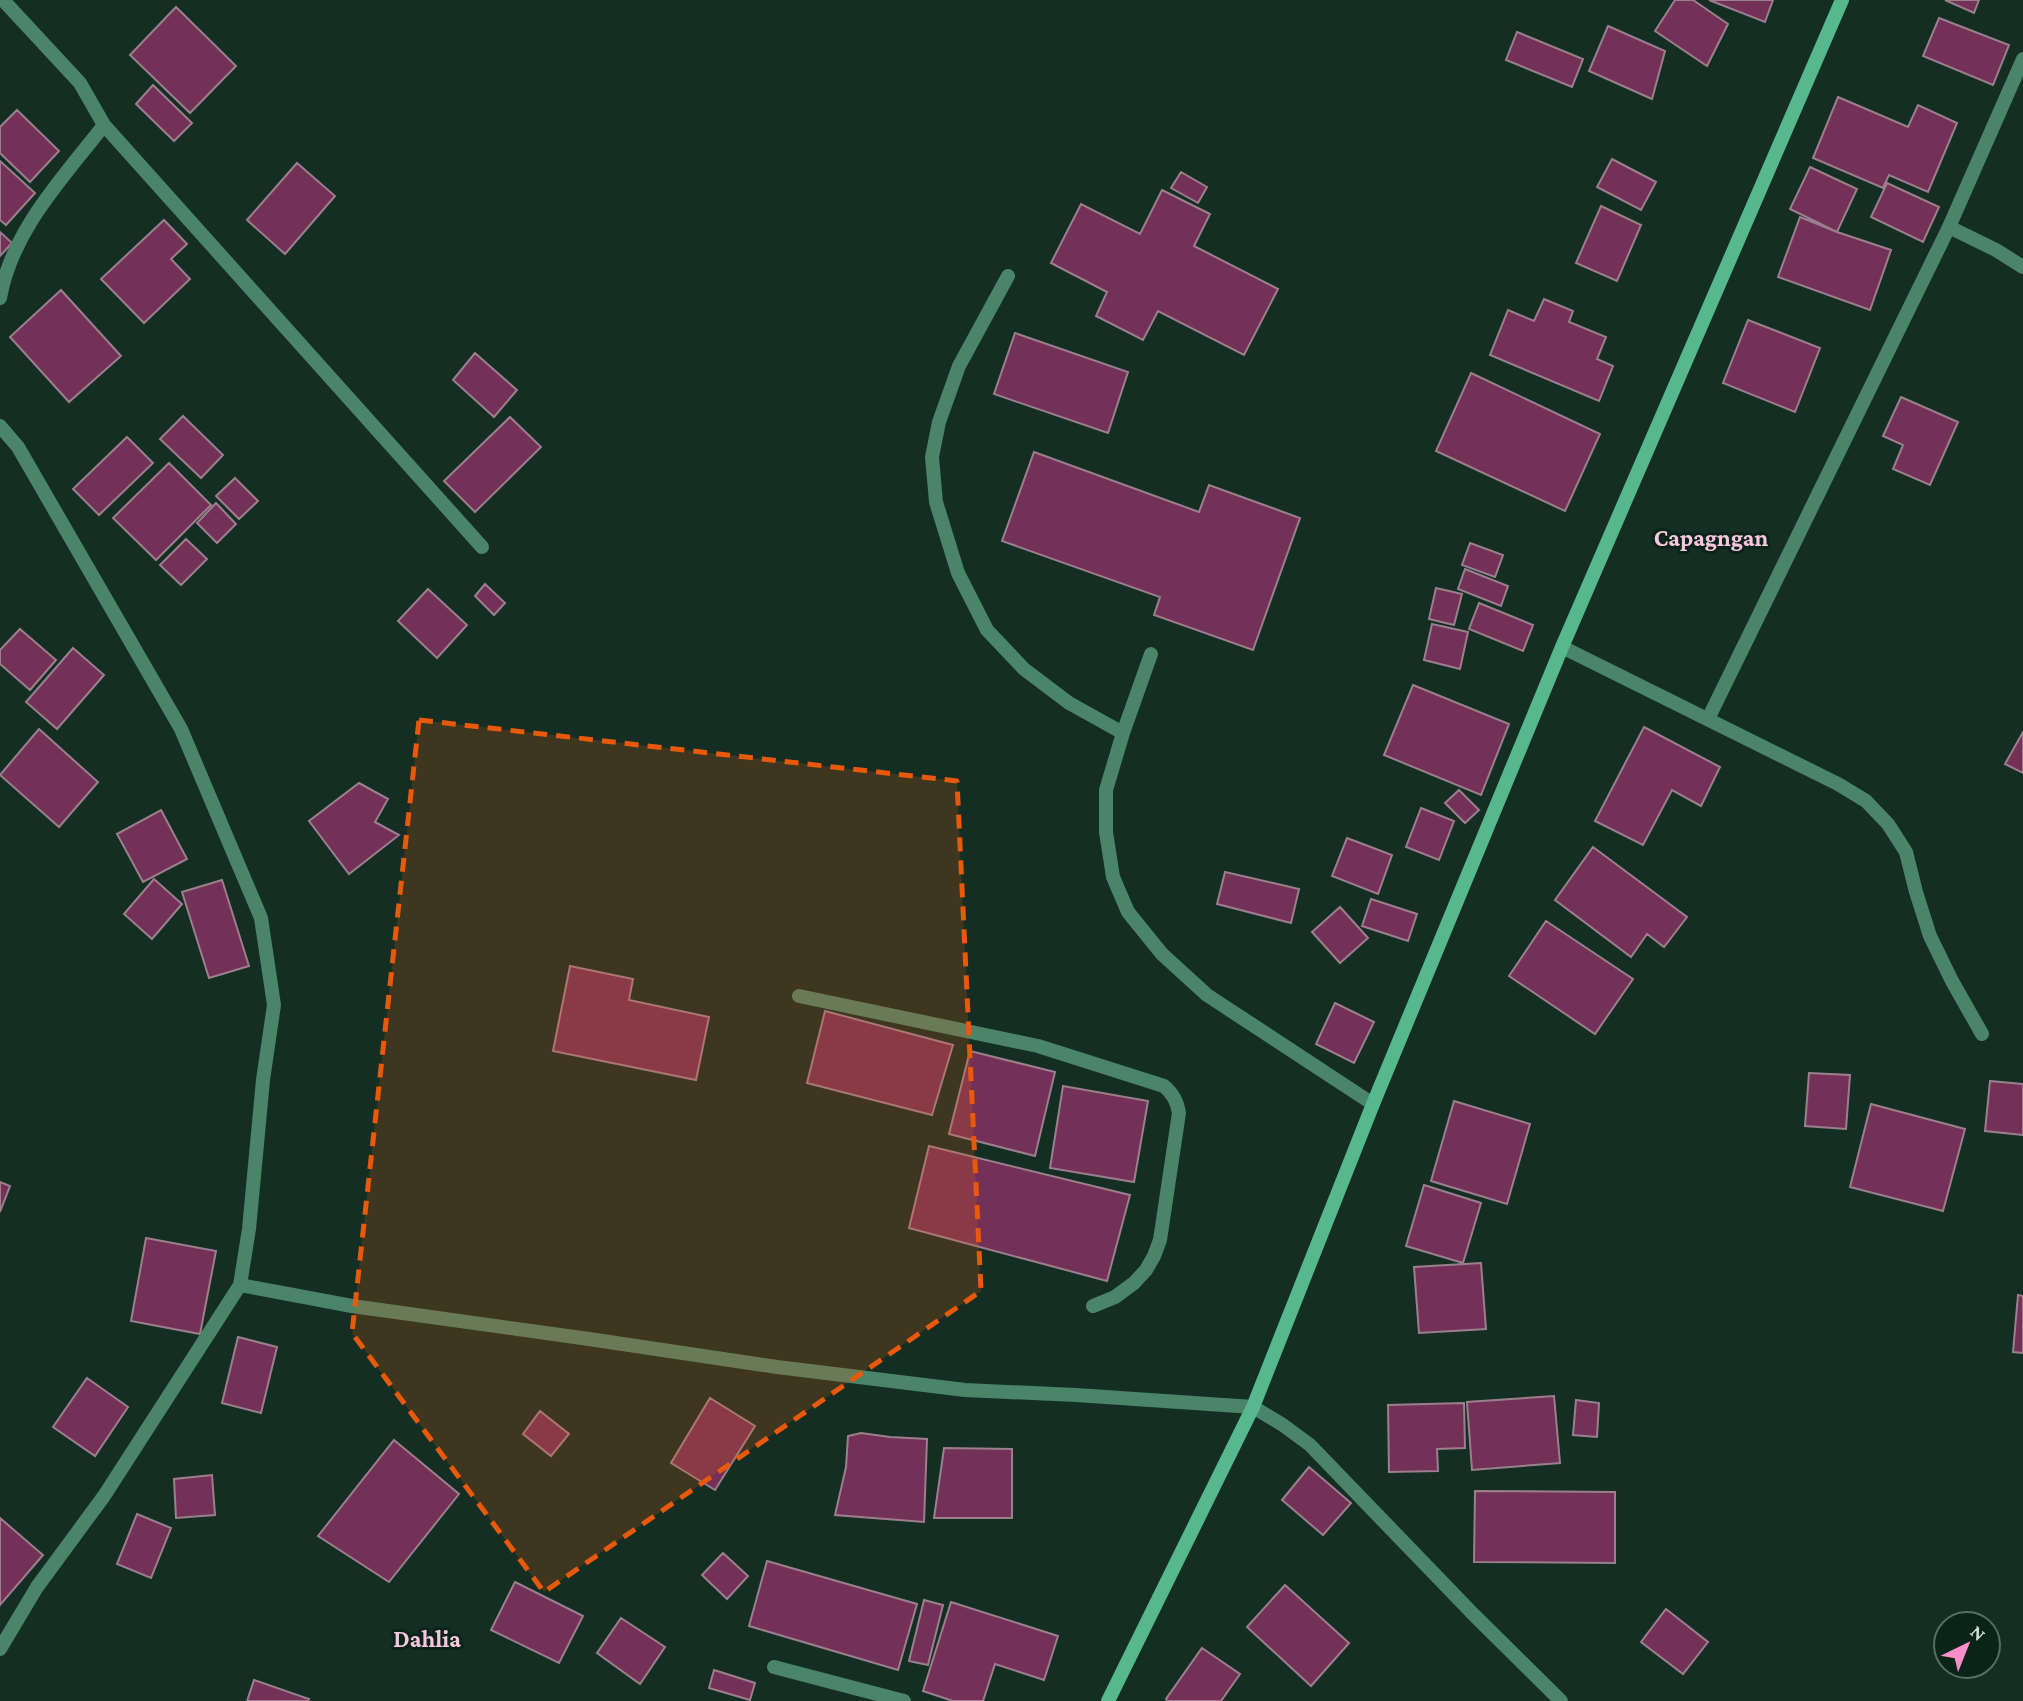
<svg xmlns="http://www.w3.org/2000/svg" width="2023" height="1701" font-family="'Crimson Pro',serif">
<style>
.building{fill:#733157;stroke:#9b7f8d;stroke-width:2}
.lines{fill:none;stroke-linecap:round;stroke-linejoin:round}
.lane{stroke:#4a8469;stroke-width:14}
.street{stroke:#4a8469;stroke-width:14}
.secondary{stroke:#57b88e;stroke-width:14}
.marked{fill:#e8590c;fill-opacity:0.2;stroke:#e8590c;stroke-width:5;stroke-dasharray:14 9;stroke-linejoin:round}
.labels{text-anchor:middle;stroke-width:6;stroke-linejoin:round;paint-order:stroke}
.neighbourhood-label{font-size:24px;font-weight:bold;fill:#f6c7de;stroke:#0a2419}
</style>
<rect width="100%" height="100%" fill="#142e23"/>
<path class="building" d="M1675 0H1693L1728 24 1707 66 1655 31Z
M1709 0H1773L1765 22Z
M1945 0H1979L1974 13Z
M176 7 236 66 190 113 130 55Z
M1939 18 2009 45 1993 85 1923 56Z
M1608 26 1665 51 1652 99 1589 71Z
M1517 32 1583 59 1572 87 1506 60Z
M153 85 192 123 174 141 136 104Z
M1838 97 1908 127 1918 105 1957 123 1928 192 1889 175 1883 188 1813 158Z
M17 110 59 151 30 182 0 153V127Z
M1612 159 1656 182 1641 210 1597 187Z
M0 161 35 193 6 225 0 220Z
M297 163 335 196 285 254 247 220Z
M1810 167 1857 189 1837 232 1790 209Z
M1181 172 1207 187 1198 203 1171 188Z
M1887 183 1939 207 1923 242 1871 217Z
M1162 190 1210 214 1194 246 1278 289 1244 355 1158 311 1143 340 1096 316 1107 292 1051 263 1081 204 1140 234Z
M1601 206 1641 225 1617 281 1576 263Z
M1800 217 1837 232 1891 250 1870 310 1778 277Z
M164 220 187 244 171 259 190 279 144 323 101 279Z
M0 232 12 243 0 256Z
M61 290 121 356 69 402 10 337Z
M1544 299 1573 311 1569 322 1606 337 1597 359 1613 366 1599 401 1490 355 1508 310 1534 321Z
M1748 320 1820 348 1795 412 1723 383Z
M1015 333 1128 372 1108 433 994 394Z
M475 353 517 390 494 417 453 380Z
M1471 373 1600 434 1565 511 1436 451Z
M1901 397 1958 422 1930 485 1893 469 1903 445 1883 436Z
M183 416 223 455 201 478 160 439Z
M510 417 541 447 475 512 444 481Z
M127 437 153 463 99 515 73 489Z
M1034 452 1199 512 1209 485 1300 518 1253 650 1154 615 1160 597 1002 541Z
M169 463 211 505 156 560 113 518Z
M235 478 258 501 239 519 216 496Z
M216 503 236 524 217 543 197 523Z
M186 539 207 559 181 585 160 565Z
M1470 543 1503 555 1495 577 1462 565Z
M1465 569 1508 586 1501 606 1458 589Z
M485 584 505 603 494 615 475 596Z
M1436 588 1462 594 1454 625 1429 619Z
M428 589 467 625 437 658 398 621Z
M1479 603 1533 625 1523 651 1469 629Z
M1432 624 1468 632 1460 669 1424 660Z
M20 629 56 660 30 690 0 664V650Z
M73 648 104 675 57 729 26 702Z
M1413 685 1509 724 1481 795 1384 755Z
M1644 727 1720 767 1701 806 1672 790 1643 845 1595 821Z
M39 729 98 782 59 827 0 775Z
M2023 732V773L2005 764Z
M359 783 388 799 375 822 399 835 349 874 309 821Z
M1459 790 1479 810 1465 823 1445 803Z
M1421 808 1454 821 1439 860 1406 847Z
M161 810 187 859 143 882 117 834Z
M1347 838 1392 855 1378 894 1332 876Z
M1593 847 1687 917 1664 947 1647 934 1631 957 1555 900Z
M1225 872 1299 889 1291 923 1217 904Z
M154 879 182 904 152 939 124 914Z
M222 880 249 966 209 978 182 892Z
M1371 899 1417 914 1408 941 1362 926Z
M1340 907 1368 938 1340 963 1312 932Z
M1546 921 1633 979 1595 1034 1509 976Z
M570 966 633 979 629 1000 709 1017 696 1080 553 1051Z
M1335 1003 1374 1022 1354 1063 1316 1044Z
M825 1011 953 1045 932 1115 807 1083Z
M970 1051 1055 1072 1035 1156 949 1134Z
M1809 1073 1850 1075 1846 1129 1805 1126Z
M1990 1081 2023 1084V1135L1985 1131Z
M1063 1086 1148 1101 1134 1182 1050 1168Z
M1454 1101 1530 1124 1507 1204 1431 1181Z
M1871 1104 1965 1129 1943 1211 1850 1187Z
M929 1146 1130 1195 1107 1281 909 1228Z
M0 1182 10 1186 0 1212Z
M1424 1185 1481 1203 1463 1263 1406 1246Z
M146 1238 216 1251 200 1334 131 1321Z
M1481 1263 1486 1329 1419 1333 1414 1267Z
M2018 1295 2023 1296V1353L2013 1352Z
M238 1337 277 1347 261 1413 222 1403Z
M87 1378 128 1407 95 1456 53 1427Z
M1554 1396 1560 1463 1472 1470 1467 1402Z
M710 1398 755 1426 715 1490 671 1463Z
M1576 1400 1599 1403 1597 1437 1573 1435Z
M1464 1403 1465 1448 1437 1449 1438 1471 1389 1472 1388 1405Z
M540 1411 569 1434 551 1456 523 1434Z
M861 1433 890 1437 927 1439 924 1522 835 1515 846 1467 848 1436Z
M394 1440 459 1494 389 1582 318 1536Z
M944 1448 1012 1449V1518H934Z
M1309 1467 1351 1503 1323 1535 1282 1500Z
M212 1475 215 1515 176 1518 174 1479Z
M1475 1491 1615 1492V1563L1474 1562Z
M137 1514 171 1528 151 1578 117 1564Z
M0 1518 43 1555 0 1605Z
M723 1553 748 1576 727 1599 702 1575Z
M767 1561 917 1604 898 1670 749 1626Z
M515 1582 583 1616 559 1663 491 1630Z
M1285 1585 1349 1643 1311 1686 1247 1627Z
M924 1600 943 1605 928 1665 909 1661Z
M951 1602 1058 1636 1044 1680 995 1664 983 1701H953L923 1691Z
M1666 1609 1708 1642 1683 1674 1641 1642Z
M621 1618 665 1647 640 1684 597 1653Z
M1202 1648 1240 1674 1221 1701H1168L1166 1699Z
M714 1670 755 1683 750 1700 709 1688Z
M254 1680 309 1699 308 1701H247Z"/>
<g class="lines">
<path class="lane" d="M799 996 1038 1046 1164 1086C1173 1094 1177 1101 1179 1113L1160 1240 1154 1256 1146 1270 1134 1283 1115 1297 1093 1306"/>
<path class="street" d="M104 125 482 547
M1949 227 1996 250 2023 267
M1008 276 959 366 939 422 932 457 936 502 958 573 987 630 1024 669 1069 703 1123 733
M0 298C12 230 63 178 104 125L80 83 3 0
M0 426 18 447 181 729 261 918 274 1005 263 1080 249 1229 240 1285 352 1306 589 1339 777 1367 965 1390 1076 1395 1253 1407 1283 1425 1310 1445 1474 1615 1561 1701
M1562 647 1838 784 1866 801 1888 824 1906 852 1916 892 1930 936 1952 981 1982 1034
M1151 654 1123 733 1106 790V832L1113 877 1128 912 1162 954 1207 995 1373 1104
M1708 719 1949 227 2023 59
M0 1649 37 1587 104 1496 240 1285
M774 1667 904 1701"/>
<path class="secondary" d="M1108 1701 1253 1407 1373 1104 1562 647 1842 0"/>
</g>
<path class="marked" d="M419 720 957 781 981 1291 544 1592 352 1333Z"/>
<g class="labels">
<g class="neighbourhood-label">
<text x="1711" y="546">Capagngan</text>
<text x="427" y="1647">Dahlia</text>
</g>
</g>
<g transform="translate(1967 1645) rotate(43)"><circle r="33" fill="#0a2419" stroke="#576d63" stroke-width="2"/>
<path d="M0-5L12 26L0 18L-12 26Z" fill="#f98fc9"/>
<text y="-10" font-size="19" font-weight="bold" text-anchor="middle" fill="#cbdad2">N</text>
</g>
</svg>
